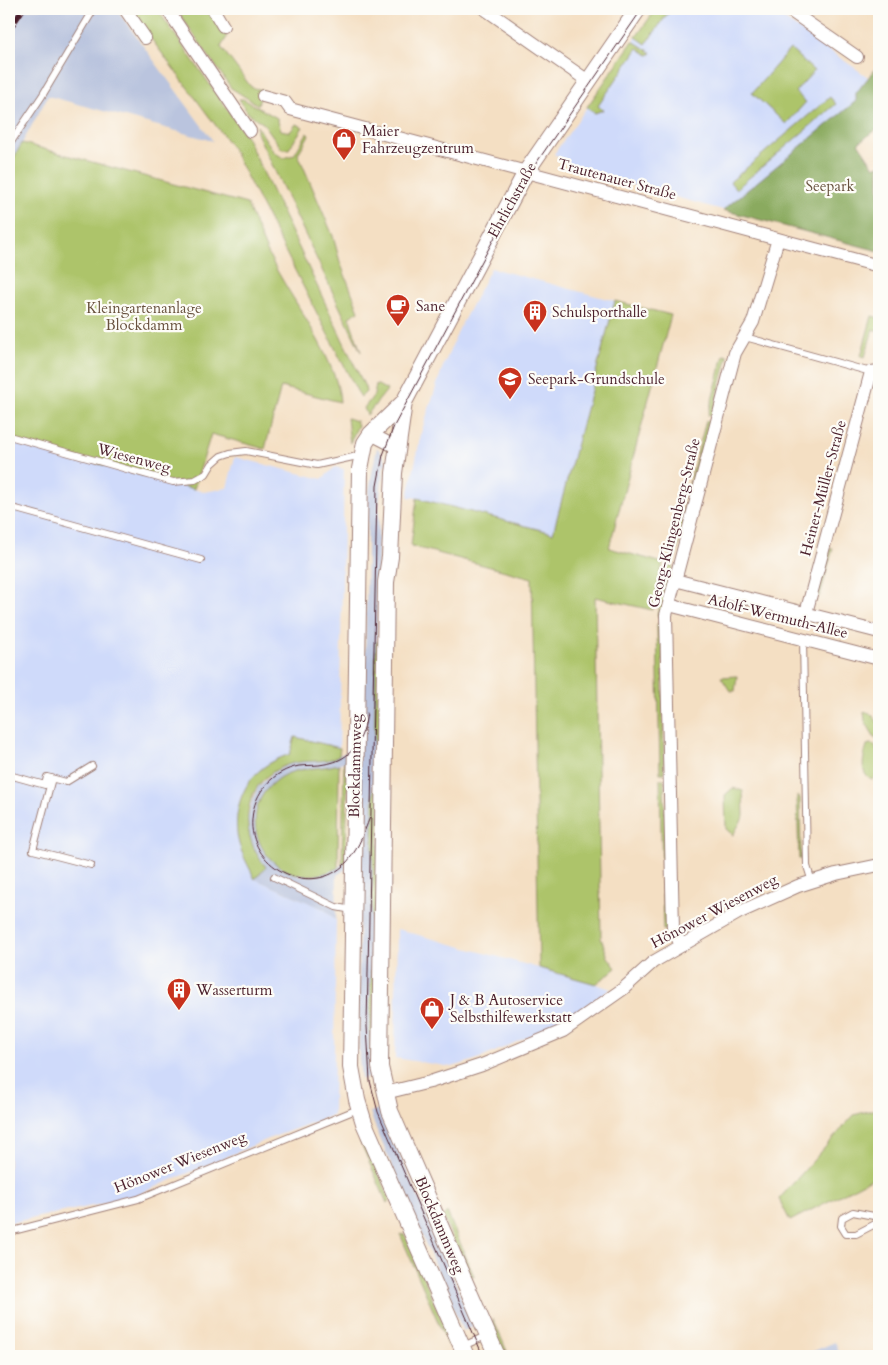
<svg xmlns="http://www.w3.org/2000/svg" width="888" height="1365" font-family="Cardo,serif">
<style>
.built{fill:#cfdafa}
.industrial{fill:#bac4de}
.green{fill:#adc46a;stroke:#7c724a}
.forest{fill:#8aaa5e;stroke:#6a6444}
.lines{fill:none;stroke-linecap:round;stroke-linejoin:round}
.service-casing{stroke:#9f7f77;stroke-width:8}
.minor-casing{stroke:#9f7f77;stroke-width:14}
.tertiary-casing{stroke:#9f7f77;stroke-width:18}
.service{stroke:#fff;stroke-width:6}
.minor{stroke:#fff;stroke-width:12}
.tertiary{stroke:#fff;stroke-width:16}
.tram{stroke:#4a1f2b;stroke-width:1}
.rail-casing{stroke:#4a1f2b;stroke-width:5.5}
.rail{stroke:#fdfcf7;stroke-width:4;stroke-dasharray:11;stroke-linecap:butt}
.labels{text-anchor:middle;stroke-width:4.5;stroke-linejoin:round;paint-order:stroke}
.poi-label{font-size:15px;fill:#4a1f2b;stroke:#fdfcf7;text-anchor:start}
.street-label{font-size:15px;fill:#4a1f2b;stroke:#fdfcf7}
.park-label{font-size:15px;fill:#68513e;stroke:#fdfcf7}
</style>
<rect width="100%" height="100%" fill="#fdfcf7"/>
<filter id="ink" filterUnits="userSpaceOnUse"><feTurbulence type="fractalNoise" baseFrequency=".02" numOctaves="2"/><feDisplacementMap in="SourceGraphic" scale="10" xChannelSelector="R" yChannelSelector="G"/><feConvolveMatrix kernelMatrix="1 2 1 2 8 2 1 2 1" color-interpolation-filters="sRGB"/></filter>
<filter id="wash" filterUnits="userSpaceOnUse"><feTurbulence type="fractalNoise" baseFrequency=".0096" numOctaves="4" result="noise"/><feDisplacementMap in="SourceGraphic" scale="20" xChannelSelector="R" yChannelSelector="G"/><feGaussianBlur stdDeviation="1.12" result="paint"/><feColorMatrix in="noise" values="0 0 0 0 0 0 0 0 0 0 0 0 0 0 0 0 0 1.4 0 .05"/><feComposite in="paint" operator="in"/></filter>
<g filter="url(#wash)">
<rect width="100%" height="100%" fill="#f4dfc3"/>
<path class="built" d="M656 9H769L868 77 856 93 857 101 723 210 574 169 554 154Z
M491 268 615 301 553 534 418 498 408 497 422 430 442 369 459 329Z
M9 440 204 492 227 488 235 457 322 479 335 467 344 469 339 756 259 771 250 780 240 799 238 812 255 879 324 909 336 920 333 1115 273 1137 127 1199 9 1223Z
M397 929 596 984 611 989 554 1028 549 1027 479 1059 452 1067 395 1058Z"/>
<path class="industrial" d="M9 9H116L213 141 48 96 9 167Z
M377 447 388 464 384 465 379 504 370 1039 373 1077 361 1079 359 1057V749L364 716 368 495Z
M348 751V760L331 767 306 769 262 797 256 821V829L268 857 283 869 299 876H315L338 868 346 861V869L337 875 336 920 324 909 255 879 266 867 254 850 249 839 247 821 252 800 258 787 274 772 290 764 335 758Z
M380 1109 474 1326 463 1331 374 1124 370 1112Z
M835 1342 841 1356H802Z"/>
<path class="green" d="M129 9H157L246 136 365 387 366 392 361 397 357 391 231 146Z
M176 9H209L227 37 221 47 251 87 262 90 258 105 231 88Z
M656 9H671L646 44 636 37Z
M633 41 652 53 648 55 638 48 598 106 603 110 595 113 587 107Z
M790 49 814 71 795 92 806 102 786 124 752 93Z
M830 97 836 104 736 189 730 182Z
M239 99H243L277 118 281 130 290 132 296 124 303 127 289 149H282L264 124 248 113Z
M257 126 274 152 283 158 294 155 307 133 309 135 298 154 333 236 340 262 359 311 349 317 361 352 257 133Z
M22 143 247 204C256 225 264 247 275 267 294 302 339 364 340 402L281 387 265 449 211 434 194 489 9 440V167Z
M615 301 671 315 609 548 663 563 652 610 595 597 601 938 608 957 616 968 596 984 539 968 532 578 411 546 417 498 553 533Z
M872 316 879 318V331L873 329 865 357 861 356Z
M724 355 728 356 712 416 708 415Z
M376 384 387 390 367 415 364 408 374 395Z
M347 418 356 421 358 425 350 443Z
M706 421 711 422 692 494 687 492Z
M686 499 690 500 675 558 671 557Z
M833 548 820 596H817L830 549Z
M668 565 673 566 662 616H657Z
M657 624H662L664 773H660Z
M376 642H382L375 1076 373 1077 370 1039Z
M737 676 735 691H730L721 677Z
M864 712 873 715 879 725V735L875 738 865 721Z
M295 737 340 748 339 756C324 764 306 759 290 764 242 779 236 832 266 867L255 879C250 869 245 860 241 850 231 824 238 789 259 771 268 763 279 758 290 754Z
M870 744 874 745C880 754 879 763 879 774L872 780C858 773 864 757 867 745Z
M348 760 346 861 342 865 344 762Z
M339 764 338 868C271 900 225 816 279 778 297 766 319 770 339 764Z
M660 779H664L667 930H663Z
M733 788 743 791 744 816 733 835 726 829 725 795Z
M797 796 800 798 801 859H799Z
M879 1108V1175L790 1221 779 1199 854 1115Z
M364 1140 390 1199 387 1203 360 1141Z
M447 1212 474 1276H469L443 1216Z
M400 1234 405 1235 450 1339 448 1345Z
M493 1319 509 1356H504L491 1326Z"/>
<path class="forest" d="M879 64V128L858 143 874 167 879 165V251L723 210 856 101V93Z"/>
</g>
<g filter="url(#ink)">
<g class="lines">
<defs>
<path id="service" d="M9 145 42 96 94 9
M745 337 871 372
M9 436 173 482 195 480 206 474 212 464 221 456 230 453 246 451 317 465 362 455
M9 507 201 560
M803 639 807 866 812 882
M9 775 45 785 47 777 66 782 92 766
M52 778 33 850 91 865
M274 877 336 907 352 910
M879 1217 853 1212 842 1218 841 1226 846 1234H856L879 1222
M9 1232 138 1199 358 1109
M463 1346 488 1335"/>
<path id="minor" d="M125 9 145 38
M167 9 250 131
M213 9 223 26
M485 9 588 81
M788 9 857 57
M263 96 285 102 290 109 879 266
M371 434 396 447
M675 580 879 632
M669 605 879 659
M806 613 871 372 879 371
M681 945 673 929 666 615 735 353 753 322 778 239
M385 1093 430 1082 482 1065 563 1031 623 989 653 962 740 912 798 886 836 874 879 865"/>
<path id="tertiary" d="M404 402 394 473 390 557 386 582 380 1067 390 1111 497 1356
M466 1356 364 1123 357 1100 351 1067 360 469 365 443 371 434 404 402 526 172 638 9"/>
</defs>
<use href="#service" class="service-casing"/>
<use href="#minor" class="minor-casing"/>
<use href="#tertiary" class="tertiary-casing"/>
<use href="#service" class="service"/>
<use href="#minor" class="minor"/>
<use href="#tertiary" class="tertiary"/>
<path class="tram" d="M367 713C364 738 353 760 325 764 317 766 308 765 299 766 273 771 254 792 252 819 248 865 307 898 343 866 357 853 363 835 370 817
M483 1356 378 1112 370 1081 367 1026 377 486 383 455 394 426 528 175 642 9"/>
<defs>
<path id="rail" d="M9 15 13 9
M9 30 23 9"/>
</defs>
<use href="#rail" class="rail-casing"/>
<use href="#rail" class="rail"/>
</g>
</g>
<defs>
<symbol id="shop-pin" viewBox="-11 -11 22 30"><path d="M0 17L-7.5 6A9.5 9.5 0 1 1 7.5 6Z" fill="#c8321e" stroke="#fdfcf7"/><path d="M-5-2.5h2.3a2.7 3.5 0 0 1 5.4 0H5L5.5 6h-11ZM-1.5-2.5h3a1.5 2.3 0 0 0-3 0Z" fill="#fff"/></symbol>
<symbol id="cafe-pin" viewBox="-11 -11 22 30"><path d="M0 17L-7.5 6A9.5 9.5 0 1 1 7.5 6Z" fill="#c8321e" stroke="#fdfcf7"/><path d="M-5.5-4.5H6V0H3Q3 3.5 0 3.5H-2.5Q-5.5 3.5-5.5 0ZM3-3.2v2h1.7v-2ZM-6 4.5H4V6H-6Z" fill="#fff"/></symbol>
<symbol id="building-pin" viewBox="-11 -11 22 30"><path d="M0 17L-7.5 6A9.5 9.5 0 1 1 7.5 6Z" fill="#c8321e" stroke="#fdfcf7"/><path d="M-4-6H4V6H1V3H-1V6H-4ZM-2.5-4.3h1.7v1.8h-1.7ZM.8-4.3h1.7v1.8H.8ZM-2.5-1h1.7V.8h-1.7ZM.8-1h1.7V.8H.8Z" fill="#fff"/></symbol>
<symbol id="school-pin" viewBox="-11 -11 22 30"><path d="M0 17L-7.5 6A9.5 9.5 0 1 1 7.5 6Z" fill="#c8321e" stroke="#fdfcf7"/><path d="M0-5L7-2L0 1L-7-2ZM-4 1L0 2.5L4 1V4Q0 6-4 4Z" fill="#fff"/></symbol>
</defs>
<g fill-rule="evenodd">
<use href="#shop-pin" x="330" y="126" width="28" height="38"/>
<use href="#cafe-pin" x="384" y="292" width="28" height="38"/>
<use href="#building-pin" x="521" y="298" width="28" height="38"/>
<use href="#school-pin" x="496" y="365" width="28" height="38"/>
<use href="#building-pin" x="165" y="976" width="28" height="38"/>
<use href="#shop-pin" x="418" y="995" width="28" height="38"/>
</g>
<g class="labels">
<g class="poi-label">
<text x="362" y="136">Maier<tspan x="362" dy="17">Fahrzeugzentrum</tspan></text>
<text x="416" y="311">Sane</text>
<text x="552" y="317">Schulsporthalle</text>
<text x="528" y="384">Seepark-Grundschule</text>
<text x="196" y="995">Wasserturm</text>
<text x="450" y="1005">J &amp; B Autoservice<tspan x="450" dy="17">Selbsthilfewerkstatt</tspan></text>
</g>
<g class="street-label">
<text transform="translate(617 179) rotate(15)" y="5">Trautenauer Straße</text>
<text transform="translate(512 200) rotate(-61)" y="5">Ehrlichstraße</text>
<text transform="translate(134 458) rotate(15)" y="5">Wiesenweg</text>
<text transform="translate(823 488) rotate(-75)" y="5">Heiner-Müller-Straße</text>
<text transform="translate(674 523) rotate(-76)" y="5">Georg-Klingenberg-Straße</text>
<text transform="translate(778 616) rotate(14)" y="5">Adolf-Wermuth-Allee</text>
<text transform="translate(355 766) rotate(-89)" y="5">Blockdammweg</text>
<text transform="translate(714 911) rotate(-28)" y="5">Hönower Wiesenweg</text>
<text transform="translate(180 1162) rotate(-22)" y="5">Hönower Wiesenweg</text>
<text transform="translate(440 1225) rotate(67)" y="5">Blockdammweg</text>
</g>
<g class="park-label">
<text x="830" y="191">Seepark</text>
<text x="144" y="313">Kleingartenanlage<tspan x="144" dy="17">Blockdamm</tspan></text>
</g>
</g>
<rect width="888" height="1365" fill="none" stroke="#fdfcf7" stroke-width="30"/>
</svg>
